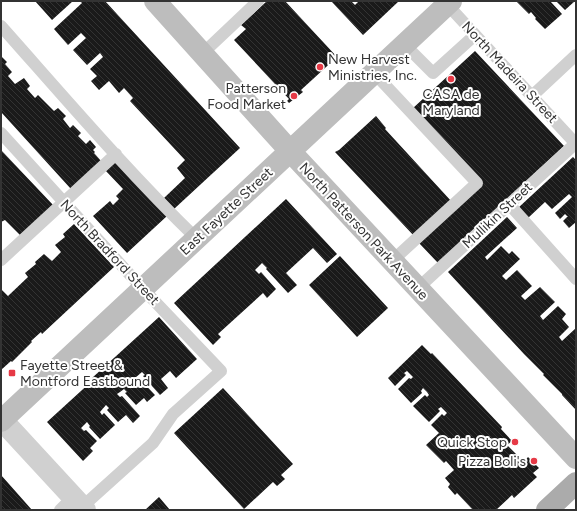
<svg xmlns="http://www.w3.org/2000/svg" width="577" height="511" font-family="Figtree,sans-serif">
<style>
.building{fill:url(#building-back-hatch)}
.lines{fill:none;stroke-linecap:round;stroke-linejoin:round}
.lane{stroke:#d0d0d0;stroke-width:12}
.street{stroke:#d0d0d0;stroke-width:22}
.secondary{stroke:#bdbdbd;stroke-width:22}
.primary{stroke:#ababab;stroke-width:22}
.poi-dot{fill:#e63946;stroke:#fff;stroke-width:1.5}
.labels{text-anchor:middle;stroke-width:4;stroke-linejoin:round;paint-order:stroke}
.poi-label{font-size:14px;fill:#333;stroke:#fff;text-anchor:end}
.street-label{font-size:14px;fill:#333;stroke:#fff}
</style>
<defs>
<pattern id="building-back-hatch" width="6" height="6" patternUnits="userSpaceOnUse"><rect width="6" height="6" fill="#1a1a1a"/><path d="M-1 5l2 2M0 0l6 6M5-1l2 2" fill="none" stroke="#333"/></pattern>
</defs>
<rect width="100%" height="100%" fill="#fff"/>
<path class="building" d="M35 1H73L52 20Z
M80 1H105L240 148 174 209 164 198 185 178 177 168 185 160 130 101 133 98 124 88 119 93 109 81 99 90 91 81 97 76 90 69 103 57 100 53 87 65 73 50 86 38 81 33 68 45 54 29 82 3Z
M267 1H285L337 57 301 90 303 92 289 103 287 101 289 99 234 40 246 29 241 25Z
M331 1H351L355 5 359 1H399L363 35Z
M516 1H550L562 14 545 29 535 19 536 18 531 12 529 14Z
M556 1H575L565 10Z
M475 51 564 146 438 263 419 243 482 184 412 109Z
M1 56 7 62 5 64 12 72 8 76 15 84 24 78 30 86 27 89 35 98 38 95 54 111 58 108 66 116 63 119 70 128 73 125 81 133 78 136 86 144 90 140 96 147 93 150 95 152 94 153 102 162 71 189 1 112Z
M376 116 386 128 385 129 452 202 415 237 335 152 339 150Z
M1 150 54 206 21 236 5 220 1 222Z
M573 157 576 160V222L569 228 563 221 568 216H567L565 214 560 219 555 213 572 197 569 194 552 209 545 202 528 218 518 208Z
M115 160 167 216 127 253 93 216 110 201 113 205 119 199 116 196 123 189 105 170Z
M286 199 337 254 327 263 313 248 286 273 297 285 288 293 266 269 267 268 262 263 255 270 259 274 261 272 276 289 267 298 263 293 218 334 221 337 213 345 174 303Z
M507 217 517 228 485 257 487 260 501 246 509 254 512 251 520 259 502 276 506 280 517 270 532 286 521 296 525 300 540 287 555 302 540 316 543 320 558 306 566 314 562 319 569 327 559 337 562 341 576 328V410L562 395V394L543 375 544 374 524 354 448 272Z
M74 224 114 267 42 334 41 332 31 341 32 342 12 362 11 361 1 370V289L8 296 28 277 25 273 36 264 35 262 44 254 52 261 61 252 55 245 65 237 63 234Z
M340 256 388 308 357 337 309 285Z
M159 317 197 359 176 378 170 371 161 379 168 388 160 395 143 376 145 375 142 372 135 378 138 381 140 379 155 395 147 402 144 398 136 405 125 393 127 392 124 389 120 392 117 394 120 397 122 396 140 416 133 423 126 415 118 422 107 410 109 408 106 405 100 412 102 415 104 413 115 425 100 439 89 427 90 426 87 422 81 428 84 431 86 430 97 441 90 448 93 451 83 461 47 422 93 380 92 378Z
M422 345 431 354 432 353 502 427 501 429 512 441 507 445 524 462 528 457 539 468 533 473 537 477 514 498 512 495 496 510H473L457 493 455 495 448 487 450 484 445 478 454 470 446 461 444 463 426 445 439 433 431 425 442 414 444 416 447 413 441 407 438 409 440 411 429 422 413 406 425 395 427 397 429 395 427 392 423 388 421 391 422 393 411 403 398 389 409 378 411 379 413 377 407 371 404 373 406 375 395 386 388 378Z
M223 388 293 464 281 475 285 479 277 486 273 482 244 509 174 433Z
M1 475 32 510H1Z
M159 497 170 510H145Z"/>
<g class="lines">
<path class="lane" d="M444 1 576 144
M1 26C65 98 128 172 197 239
M405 45 433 73 475 35
M203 53 258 1
M374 73 477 183 392 261
M532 96 576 55
M1 133 143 289 221 371 173 414 153 443 82 507
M509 204 576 279
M1 260 116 154
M418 288 576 143
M60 510 73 497"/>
<path class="street" d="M1 419 85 510"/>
<path class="secondary" d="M155 1 290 151 576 458
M1 421 451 1"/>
<path class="primary" d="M547 510 576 483"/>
</g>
<g class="poi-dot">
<circle cx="320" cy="67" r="4"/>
<circle cx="451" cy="79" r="4"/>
<circle cx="294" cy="96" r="4"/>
<rect x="8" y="369" width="8" height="8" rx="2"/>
<circle cx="515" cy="442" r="4"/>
<circle cx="534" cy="461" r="4"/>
</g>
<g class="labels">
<g class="poi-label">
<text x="328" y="64" text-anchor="start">New Harvest<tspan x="328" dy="16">Ministries, Inc.</tspan></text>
<text x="286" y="93">Patterson<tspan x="286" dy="16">Food Market</tspan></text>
<text x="451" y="99" text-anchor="middle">CASA de<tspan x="451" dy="16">Maryland</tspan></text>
<text x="20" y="370" text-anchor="start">Fayette Street &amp;<tspan x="20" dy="16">Montford Eastbound</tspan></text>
<text x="507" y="447">Quick Stop</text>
<text x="526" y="466">Pizza Boli's</text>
</g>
<g class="street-label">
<text transform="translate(510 72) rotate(47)" y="5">North Madeira Street</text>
<text transform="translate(226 211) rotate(-43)" y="5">East Fayette Street</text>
<text transform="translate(497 215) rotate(-43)" y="5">Mullikin Street</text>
<text transform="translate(364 231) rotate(47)" y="5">North Patterson Park Avenue</text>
<text transform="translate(110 252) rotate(47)" y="5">North Bradford Street</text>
</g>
</g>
<rect width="577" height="511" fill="none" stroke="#333333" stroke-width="4"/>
</svg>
